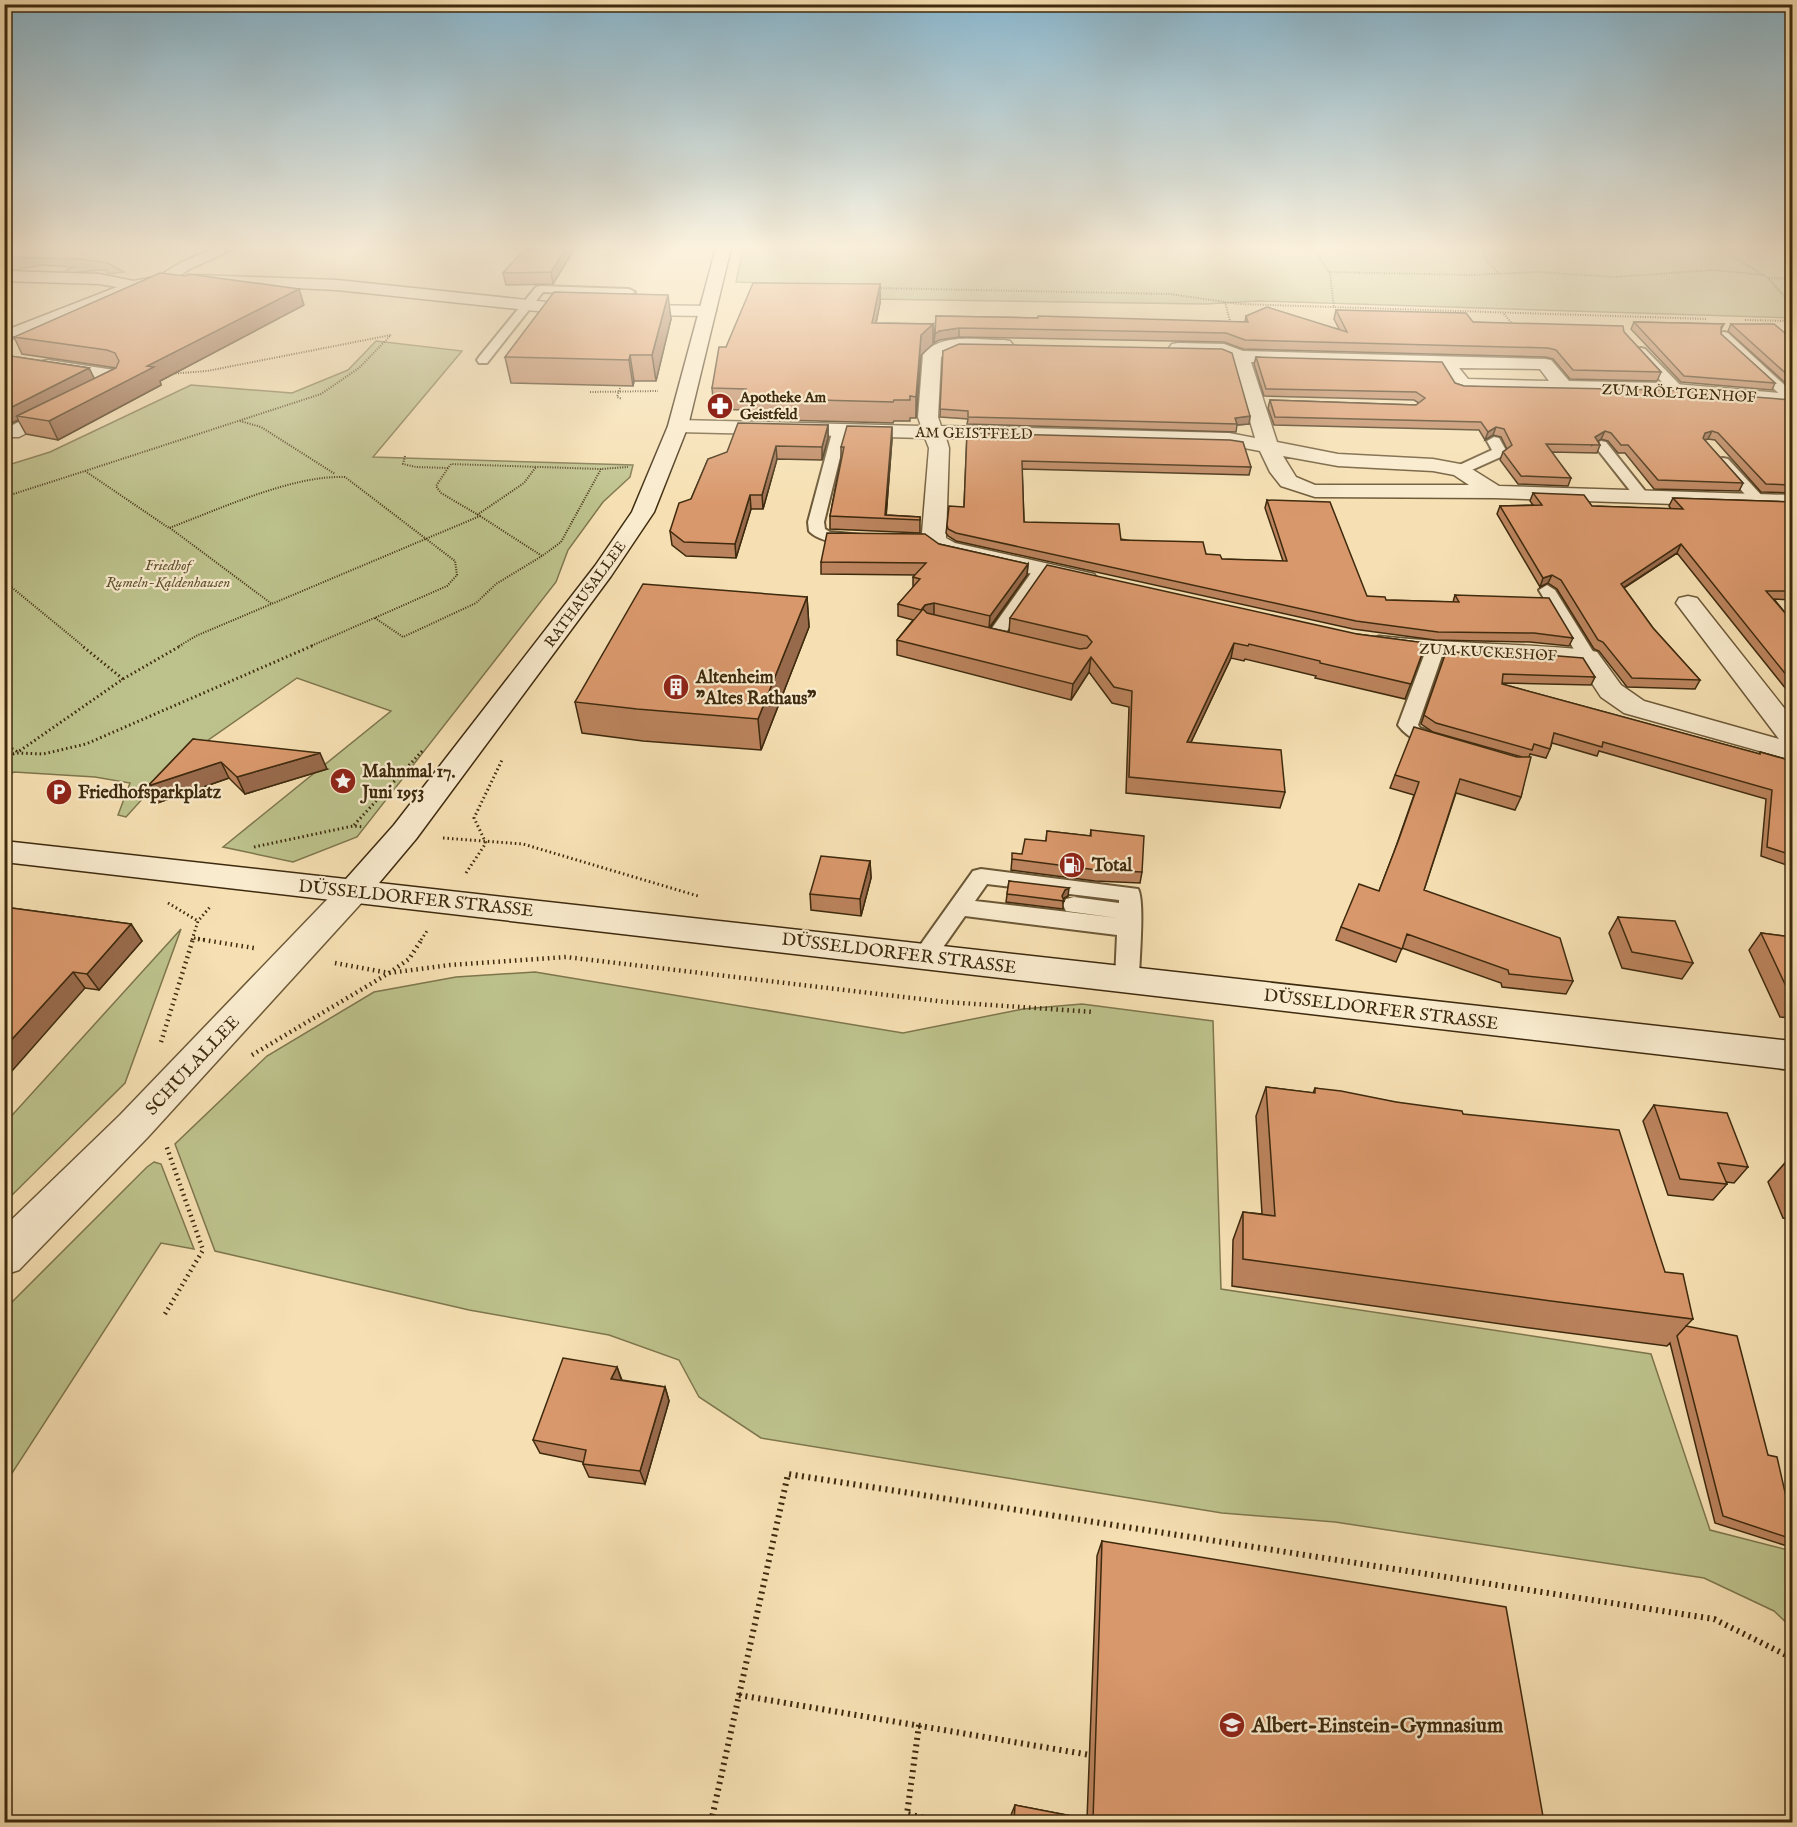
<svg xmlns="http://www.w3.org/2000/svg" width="1797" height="1827" font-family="'IM FELL English',serif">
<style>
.green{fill:#bdc28c;stroke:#7e764d;stroke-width:1.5}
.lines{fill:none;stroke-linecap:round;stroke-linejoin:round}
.service-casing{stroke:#6c5837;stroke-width:4}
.minor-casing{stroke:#6c5837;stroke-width:3}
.secondary-casing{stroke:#3e2a0e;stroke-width:3}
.path-far3{stroke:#3e2a0e;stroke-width:2;stroke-dasharray:1 1.5;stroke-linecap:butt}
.path-far2{stroke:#3e2a0e;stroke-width:3;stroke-dasharray:1.5 3;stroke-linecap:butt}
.path-far1{stroke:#3e2a0e;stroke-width:4.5;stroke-dasharray:1.5 4;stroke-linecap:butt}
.path{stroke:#3e2a0e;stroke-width:6;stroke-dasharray:2 4.5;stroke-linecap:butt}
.service{fill:#f9ebce;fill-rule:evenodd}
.minor{fill:#f9ebce;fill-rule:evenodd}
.secondary{fill:#f9ebce;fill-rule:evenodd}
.wall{fill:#bb835d;stroke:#3e2a0e;stroke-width:1.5}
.shaded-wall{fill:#986a4c;stroke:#3e2a0e;stroke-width:1.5}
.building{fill:#d9986c;stroke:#3e2a0e;stroke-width:1.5}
.labels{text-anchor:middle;stroke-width:4.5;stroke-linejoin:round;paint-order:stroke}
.far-street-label{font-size:15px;fill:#3e2a0e;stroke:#f9ebce}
.far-poi-label{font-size:15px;font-weight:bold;fill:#3e2a0e;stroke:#f9ebce;text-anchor:start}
.far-park-label{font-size:15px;font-style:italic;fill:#5e502e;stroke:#f9ebce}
.poi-label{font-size:18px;font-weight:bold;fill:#3e2a0e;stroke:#f9ebce;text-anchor:start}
.street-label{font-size:18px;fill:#3e2a0e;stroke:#f9ebce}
.near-poi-label{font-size:21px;font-weight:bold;fill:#3e2a0e;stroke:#f9ebce;text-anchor:start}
</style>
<rect width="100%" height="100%" fill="#f6e0b3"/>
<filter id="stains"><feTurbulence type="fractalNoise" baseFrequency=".00333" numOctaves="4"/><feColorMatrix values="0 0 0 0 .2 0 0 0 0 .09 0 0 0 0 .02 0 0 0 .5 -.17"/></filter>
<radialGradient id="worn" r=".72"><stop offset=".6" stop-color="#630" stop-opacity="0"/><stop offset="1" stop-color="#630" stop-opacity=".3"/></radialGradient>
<path class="green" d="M743 248H1792V318L1259 301 1205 304 805 298 826 285 736 282Z
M5 257 81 259 108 263 124 272 108 274 106 270C90 269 78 274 62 273L73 267 41 265 5 272Z
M376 341 462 351 373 457 633 465 630 477 603 502 568 550 556 582 357 837 293 862 223 847 391 711 297 678 174 764 126 817 118 815 130 783 95 777 14 772 5 778V466L50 452 191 385 292 393 348 370Z
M181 929 125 1083 5 1202V1123Z
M535 972 903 1033 1023 1009 1082 1004 1213 1021 1221 1289 1651 1354 1710 1530 1792 1551V1628L1774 1611 1704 1578 1335 1522 1222 1513 761 1438 699 1397 679 1360 609 1335 469 1310 215 1251 175 1144 267 1056 374 992 456 977Z
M154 1162 161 1164 194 1249 161 1243 5 1484V1309L147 1167Z"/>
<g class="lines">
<defs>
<path id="service" d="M540 286 629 289 635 292 629 295 543 292 487 363H479L477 360 479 357 536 287Z
M1724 332 1728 333 1792 392V402L1787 401 1720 339V333Z
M1641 348 1645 349 1682 387 1683 390 1682 393H1672L1637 355V349Z
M840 425 847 429 824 522 825 529 830 532 862 535 864 538C854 549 818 542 809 531L808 522 833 429Z
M1494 437 1499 438 1507 452 1505 455 1465 473H1455L1453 470 1455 467 1492 450 1487 441Z
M1601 441 1606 442 1649 496 1651 499 1649 502H1639L1594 445Z
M1723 458 1728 459 1764 498 1766 501 1764 504H1754L1718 465 1716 462 1718 459Z
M1042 564 1050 569 1000 641 994 642 968 636 965 632 968 628 974 627 990 631 1036 566Z
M1547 585 1555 590 1597 658 1594 662H1582L1579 658 1539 590Z
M1435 645 1441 646 1444 650 1418 725 1420 728 1448 738 1451 742 1448 746C1431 750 1408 739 1398 725L1426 650 1429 646Z
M981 869 1138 889C1145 901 1139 962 1139 980L1135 986 1127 989 1119 986 1115 980 1117 935 965 916 932 963 924 966 916 963 912 957 916 951 973 871ZM987 884 1119 900V903L1074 897 1066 899 1063 905 1066 911 1118 918 975 901Z"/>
<path id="minor" d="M215 248H236L190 269 170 282 140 289 4 342V331L117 287 99 284 4 281V271L99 274 134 281 159 276 180 263Z
M196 275 337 280 566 304 708 306 716 311 708 316 566 314 337 290 190 283 188 280Z
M1004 340 1010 341 1013 345 1010 349 949 351 941 357 938 417 941 426 1229 433 1255 438 1232 359 1221 354 1172 352 1169 348 1172 344 1178 343 1224 344 1243 351 1545 359 1551 360 1569 381 1663 383 1792 394V406L1663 395 1462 391 1455 389 1441 367 1251 362 1277 442 1338 454 1433 459 1460 464 1467 466 1499 486 1792 495V508L1495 498 1315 497 1281 486 1270 472 1260 451 1229 445 946 438 949 448 946 538 955 543 1094 574 1098 579 1094 584 1086 586 939 553 927 546 922 533 929 448 925 438 678 432 671 430 668 426 671 422 678 420 921 426 918 417 923 355C939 332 980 340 1004 340ZM1459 368 1540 369 1549 381 1468 379ZM1283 456 1338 466 1433 471 1454 475 1469 485H1315L1296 477Z
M48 360 121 371 125 379 123 383 19 437H5V429L102 379 42 369 39 365 42 361Z
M1688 596 1697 598 1792 718V760L1624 713 1601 697 1580 665C1513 658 1446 659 1379 652L1370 649 1366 644 1370 639 1379 636C1449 644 1518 643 1588 650L1597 652 1621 685 1644 701 1779 739 1676 603 1679 598Z
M354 880 365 883 370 891 365 899 148 1137 19 1270 4 1275V1227L120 1115 343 883Z"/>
<path id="secondary" d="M716 248H731L688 426 654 512 611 576 416 839 379 883 1792 1041V1070L4 862V841L346 879 394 825 595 566 632 512 668 426Z"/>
</defs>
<use href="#service" class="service-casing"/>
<use href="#minor" class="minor-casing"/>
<use href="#secondary" class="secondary-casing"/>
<path class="path-far3" d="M1313 248 1330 274 1334 308
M1483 248 1486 260 1499 274
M1718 248 1767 277 1792 305
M1329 272 1472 275 1538 272 1615 277 1714 270 1764 275
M1769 278 1792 279
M876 288 1170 294 1239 304 1707 319
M1225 302 1231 325
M1504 314 1515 327
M1745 320 1792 321
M168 374 207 371 391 335
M620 388 617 397 622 399
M590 392 658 391
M240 421 261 427 335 474
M405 456 403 464 416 467 448 468 451 464 601 469 628 467
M85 471 321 394 359 368 391 335
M4 497 85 471 169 528C220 509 292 475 345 477L455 561 457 575 447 586 311 646
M477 515 524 483 536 467
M480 516 542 556 561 542 601 469
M170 528 272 604
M4 581 83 646
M375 618 403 637 476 603 496 584 542 556
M179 646 198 635 480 516 441 493 436 486 448 468"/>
<path class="path-far2" d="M123 679 182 645
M4 744 18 752 123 679 81 645
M4 756 17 753 43 754 86 744 314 645
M354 825 424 749
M443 838 523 844 698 896
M486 843 474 818 502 760
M254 847 353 826 364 827
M466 873 486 843
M168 903 198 921
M194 938 207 940
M192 940 198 921 210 907
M421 940 427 931"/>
<path class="path-far1" d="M198 939 254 948
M335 963 389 973 450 965 566 957 946 1002 1094 1012
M161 1042 193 939
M252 1055 389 973 409 959 422 939
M165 1314 203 1250 166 1145"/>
<path class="path" d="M739 1695 1090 1755
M919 1725 907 1814 943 1822
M711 1822 788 1474 1714 1619 1792 1658"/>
<use href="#service" class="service"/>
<use href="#minor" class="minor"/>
<use href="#secondary" class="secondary"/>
</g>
<path class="wall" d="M526 248H575L553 284 506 285 503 273Z
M880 284V303L876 323 933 324V344L921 355 916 418H910V421H894L893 423 744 419V410L714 409 712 388 726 347Z
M304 305 160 381 161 385 58 440 26 434 18 420 4 427V355L89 368 94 379 116 368 22 354 14 337Z
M1336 310 1473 322 1624 332 1661 372 1657 381 1570 379 1553 359 1545 357 1243 349 1224 342 959 337 939 340 934 343 936 316 1245 322 1246 316 1339 329 1334 319Z
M671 319 656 381H634L633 386 511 383 505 357Z
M1634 322 1724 324 1721 330V334L1775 383 1772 390 1681 382 1631 329Z
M1731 324 1792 339V389L1728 331Z
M943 351 1250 416 1249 424 1237 425 1236 432 967 424 968 419 940 417Z
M1256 357 1455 383 1464 386 1792 400V493L1761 492 1715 440 1708 439 1704 440 1743 483 1739 491 1654 489 1625 453H1618L1608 441 1601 439 1598 441 1600 445 1597 453 1551 452 1571 478 1568 486 1518 484 1500 460 1503 452 1507 449 1501 437 1493 435 1485 440 1479 430 1274 425 1268 408 1270 400 1416 405 1419 403 1414 400 1264 396 1254 364Z
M828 425V438L822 460 777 459 763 509H751L736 558 686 556 672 545 670 531 691 499 708 459Z
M967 433 1251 467 1249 475 1022 469 1024 522 1206 554 1222 559 1283 561 1265 508 1267 500 1367 596 1386 600 1453 602 1455 595 1573 638 1569 646 1530 642 1435 640 1353 629 956 541 948 536 946 533 947 525 964 507Z
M892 439 886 515 920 517V533L830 529V516L841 458V447Z
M1533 493 1592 506 1671 509 1669 506 1673 498 1792 502V600L1774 599 1792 621V694H1790L1677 553 1624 588 1653 628 1700 680 1695 689 1627 687 1599 651 1594 649 1557 589 1548 583 1540 587 1497 514 1500 506 1533 505 1530 501Z
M939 544 1028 564 1027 575 990 628 1009 632 1010 618 1357 634 1426 643 1405 699 1315 678 1316 676 1245 659 1244 661 1231 658 1191 742 1285 792 1280 808 1126 793 1129 707 1112 703 1089 672 1071 700 897 655V640L913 620 898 616V604L913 588V577L916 575 821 574V562Z
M807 597 809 627 761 750 643 741 582 733 575 702Z
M1446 652 1595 677 1591 685 1502 683V684L1759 754 1760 752 1792 761V867L1761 856 1766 799 1599 751 1597 756 1552 743 1550 749 1546 758 1530 754 1529 757 1521 797 1515 810 1456 793 1424 890 1573 981 1566 994 1502 987 1501 983 1402 948 1396 962 1336 940 1341 927 1379 891 1394 852 1414 795 1390 788 1395 775 1522 757 1433 732 1421 724Z
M193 739 327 769 245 794 229 778 157 803 148 786Z
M1091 830 1142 872 1140 883 1095 881 1011 870 1012 859 1046 841 1047 831 1090 836Z
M870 861 871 878 861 916 811 910 810 894Z
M1009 881 1068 896 1064 898 1063 899V909L1006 902Z
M4 907 131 924 142 941 99 990 85 988Z
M1618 917 1693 963 1682 979 1622 968 1609 933Z
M1761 933 1792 937V1018L1780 1017 1749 950Z
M1266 1087 1313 1093 1315 1088 1463 1114 1665 1272 1693 1319 1686 1326 1768 1455 1792 1523V1543L1787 1546 1715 1523 1670 1343 1667 1346 1530 1328 1232 1286 1233 1240 1243 1212 1262 1214 1256 1116Z
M1654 1105 1748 1167 1734 1183 1726 1182 1727 1184 1713 1200 1668 1195 1643 1121Z
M1792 1155V1220L1783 1218 1768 1182Z
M617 1367 622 1380 665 1387 669 1401 645 1484 589 1477 583 1464V1462L540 1453 533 1440Z
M1102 1541 1544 1822H1011V1815L1015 1805 1087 1819 1097 1556Z"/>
<path class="shaded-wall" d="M566 248H575L553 284 551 272Z
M880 284V303L872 343V323Z
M299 289 304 305 160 381 161 385 58 440 49 421 147 366Z
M668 295 671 319 656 381 652 355Z
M933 324V344L921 355 916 418V397L921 335Z
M959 328V337L939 340 934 343 935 334 939 331Z
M630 355 634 381 633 386 629 360Z
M89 368 95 380 17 416 18 420 4 427V411Z
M1250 416 1249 424 1237 425 1235 418Z
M828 425V438L822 460V447Z
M892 427V439L886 518H885Z
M1496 427 1493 435 1485 440 1488 432Z
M1605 431 1601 439 1592 445 1595 437Z
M1712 431 1708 439 1701 441 1705 433Z
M776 446 777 459 763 509 762 495Z
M750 495 751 509 736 558 735 544Z
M1681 544 1677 553 1617 592 1621 584Z
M1028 564 1027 575 989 628 990 616Z
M1552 575 1548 583 1540 587 1543 578Z
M807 597 809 627 761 750 758 719Z
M934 603V615L925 617 922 610 925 605Z
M1234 643 1231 658 1184 757 1187 742Z
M1091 657 1089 672 1071 700 1073 684Z
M320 753 327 769 245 794 237 777Z
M221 762 229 778 157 803 148 786Z
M870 861 871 878 861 916 860 899Z
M1069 888 1068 896 1064 898 1063 901 1062 896 1065 890Z
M131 924 142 941 99 990 87 974Z
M73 972 85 988 4 1080V1048Z
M617 1367 622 1382 611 1379Z
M665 1387 669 1401 645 1484 640 1471Z"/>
<path class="building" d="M526 248H566L551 272 503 273Z
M160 273 185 276 189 274 299 289 147 366 154 367 49 421 17 416 116 368 119 361 115 353 107 350 14 337Z
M753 283 880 284 872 323 933 324 921 335 916 397 910 396V400H894L893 402 742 398 746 389 712 388 719 347H726Z
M554 292 668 295 652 355H630L629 360 505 357Z
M1267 307 1347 332 1336 310 1466 313 1473 322 1623 326 1624 332 1661 372 1573 370 1556 350 1548 348 1245 340 1226 333 959 328 939 331 935 334 936 316 1038 318V316L1248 322 1246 316Z
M1634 322 1724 324 1721 327V334L1775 383 1684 376Z
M1731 324H1774L1792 339V379Z
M959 344 1222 349 1232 353 1250 416 1235 418 1237 424 968 417V411L940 409 943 351Z
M4 355 89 368 4 411Z
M1256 357 1442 362 1455 383 1464 386 1666 390 1792 400V485L1766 484 1718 433 1712 431 1705 433 1703 438 1743 483 1658 480 1628 445H1621L1611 433 1605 431 1595 437 1600 445 1546 444 1571 478 1521 476 1503 452 1512 445 1504 429 1496 427 1488 432 1481 422 1275 417 1270 400 1416 405 1425 398 1416 392 1266 389Z
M738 423 828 425 822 447 776 446 762 495H750L735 544 684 542 670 531 679 503 691 499 708 459 727 452Z
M847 426 892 427 885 515 920 517V520L830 516 844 447H841Z
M967 433 1230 440 1243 442 1251 467 1022 461 1024 522 1119 524 1121 540 1203 542 1206 554 1220 555 1222 559 1287 561 1267 500 1330 502 1367 596 1385 597 1386 600 1459 602 1455 595 1549 598 1573 638 1534 633 1438 632 1356 621 956 533 948 529 947 525 949 506 964 507Z
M1533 493 1584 495 1592 506 1683 509 1673 498 1792 502V591H1766L1792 621V682L1681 544 1621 584 1653 628 1700 680 1632 678 1603 642 1598 640 1561 580 1552 575 1543 578 1500 506 1542 505Z
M827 533 925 534 939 544 1028 564 990 616 934 603 925 605 921 610 898 604 920 579 913 577 926 563 821 562Z
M1047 565 1357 634 1426 643 1411 684 1320 663V661L1249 644 1248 646 1234 643 1187 742 1281 750 1285 792 1129 777 1132 691 1114 687 1091 657 1073 684 897 640 923 609 927 613 1080 649 1087 648 1092 642 1087 636 1010 618Z
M643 584 807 597 758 719 637 709 575 702Z
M1446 652 1534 654 1583 658 1595 677 1503 674 1502 684 1760 754V752L1792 761V855L1767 847 1772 790 1603 742 1602 747 1554 733 1550 749 1534 744 1532 750 1436 723 1424 715Z
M1414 727 1517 757H1531L1521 797 1460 779 1424 890 1560 938 1573 981 1509 974 1508 970 1407 934 1402 949 1341 927 1359 884 1379 891 1399 839 1419 782 1395 775Z
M193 739 320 753 237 777 221 762 148 786Z
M1091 830 1144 836 1142 872 1097 870 1012 859V853L1022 854 1025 839 1046 841 1047 831 1091 836Z
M821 856 870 861 860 899 810 894Z
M1009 881 1069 888 1065 890 1062 896 1064 901 1007 894Z
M4 907 131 924 87 974 73 972 4 1048Z
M1618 917 1675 921 1693 963 1632 952Z
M1761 933 1792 937V999Z
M1266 1087 1315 1093V1088L1341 1091 1396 1102 1462 1111 1463 1114 1619 1130 1665 1272 1683 1274 1693 1319 1551 1301 1243 1259V1212L1275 1216Z
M1654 1105 1727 1113 1748 1167 1718 1163 1727 1184 1680 1179Z
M1686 1326 1737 1336 1768 1455 1777 1457 1792 1523V1539L1723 1516 1677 1336Z
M563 1358 617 1367 611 1379 665 1387 640 1471 583 1464 586 1450 533 1440Z
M1102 1541 1506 1607 1544 1822H1014L1015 1805 1093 1820Z"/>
<linearGradient id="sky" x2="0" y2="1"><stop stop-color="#8ab8d0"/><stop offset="0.49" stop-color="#fbf1dd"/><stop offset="1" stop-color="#fbf1dd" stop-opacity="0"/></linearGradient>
<rect width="1797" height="504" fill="url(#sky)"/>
<defs>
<symbol id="pharmacy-disc" viewBox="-11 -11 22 22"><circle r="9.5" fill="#8f2418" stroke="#f9ebce"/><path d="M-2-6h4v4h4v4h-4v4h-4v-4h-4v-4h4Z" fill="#fff"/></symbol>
<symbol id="building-disc" viewBox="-11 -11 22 22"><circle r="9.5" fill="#8f2418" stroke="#f9ebce"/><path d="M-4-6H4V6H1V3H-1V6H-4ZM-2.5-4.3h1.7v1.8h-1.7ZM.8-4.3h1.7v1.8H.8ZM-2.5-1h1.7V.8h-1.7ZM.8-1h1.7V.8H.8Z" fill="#fff"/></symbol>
<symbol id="sight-disc" viewBox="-11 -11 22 22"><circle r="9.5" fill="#8f2418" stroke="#f9ebce"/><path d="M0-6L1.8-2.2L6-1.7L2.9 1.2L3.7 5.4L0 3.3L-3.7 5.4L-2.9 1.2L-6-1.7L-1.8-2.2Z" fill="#fff"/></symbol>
<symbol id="parking-disc" viewBox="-11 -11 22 22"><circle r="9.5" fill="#8f2418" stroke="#f9ebce"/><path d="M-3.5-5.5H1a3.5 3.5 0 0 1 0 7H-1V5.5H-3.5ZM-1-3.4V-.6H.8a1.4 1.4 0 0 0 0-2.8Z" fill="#fff"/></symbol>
<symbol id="fuel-disc" viewBox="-11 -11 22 22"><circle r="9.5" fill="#8f2418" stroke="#f9ebce"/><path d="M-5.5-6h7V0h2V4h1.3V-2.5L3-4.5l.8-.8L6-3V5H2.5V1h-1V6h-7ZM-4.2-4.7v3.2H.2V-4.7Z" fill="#fff"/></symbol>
<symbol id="school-disc" viewBox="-11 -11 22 22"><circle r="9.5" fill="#8f2418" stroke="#f9ebce"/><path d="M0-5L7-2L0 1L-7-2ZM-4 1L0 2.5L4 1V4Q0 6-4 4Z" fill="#fff"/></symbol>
</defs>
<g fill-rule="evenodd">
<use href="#pharmacy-disc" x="705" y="391" width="30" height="30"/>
<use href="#building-disc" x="661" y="672" width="30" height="30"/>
<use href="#sight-disc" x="328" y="766" width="30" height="30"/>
<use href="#parking-disc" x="44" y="777" width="30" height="30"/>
<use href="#fuel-disc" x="1057" y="850" width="30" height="30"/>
<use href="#school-disc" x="1217" y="1710" width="30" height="30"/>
</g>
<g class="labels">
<g class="far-street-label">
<text transform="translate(1679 393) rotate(3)" y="5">ZUM RÖLTGENHOF</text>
<text transform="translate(974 433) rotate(1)" y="5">AM GEISTFELD</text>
<text transform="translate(585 594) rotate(-54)" y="5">RATHAUSALLEE</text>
<text transform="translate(1488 652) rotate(3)" y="5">ZUM KUCKESHOF</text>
</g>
<g class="far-poi-label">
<text x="740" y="402">Apotheke Am<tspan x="740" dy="17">Geistfeld</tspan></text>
</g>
<g class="far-park-label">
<text x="168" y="570">Friedhof<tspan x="168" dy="17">Rumeln-Kaldenhausen</tspan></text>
</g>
<g class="poi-label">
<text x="696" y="683">Altenheim<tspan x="696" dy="21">"Altes Rathaus"</tspan></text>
<text x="362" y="777">Mahnmal 17.<tspan x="362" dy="21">Juni 1953</tspan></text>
<text x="78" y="798">Friedhofsparkplatz</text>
<text x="1092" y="871">Total</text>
</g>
<g class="street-label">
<text transform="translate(416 898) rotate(6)" y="6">DÜSSELDORFER STRASSE</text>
<text transform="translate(899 953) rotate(7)" y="6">DÜSSELDORFER STRASSE</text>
<text transform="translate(1381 1009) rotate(7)" y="6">DÜSSELDORFER STRASSE</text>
<text transform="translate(192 1065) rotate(-47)" y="6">SCHULALLEE</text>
</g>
<g class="near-poi-label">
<text x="1252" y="1732">Albert-Einstein-Gymnasium</text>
</g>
</g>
<rect width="1797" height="1827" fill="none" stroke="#f6e0b3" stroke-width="24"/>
<rect x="6" y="6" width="1785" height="1815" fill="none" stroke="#3e2a0e" stroke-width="3"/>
<rect x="12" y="12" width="1773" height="1803" fill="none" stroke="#3e2a0e" stroke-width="1.5"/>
<rect width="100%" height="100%" filter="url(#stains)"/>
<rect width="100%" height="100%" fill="url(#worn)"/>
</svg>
